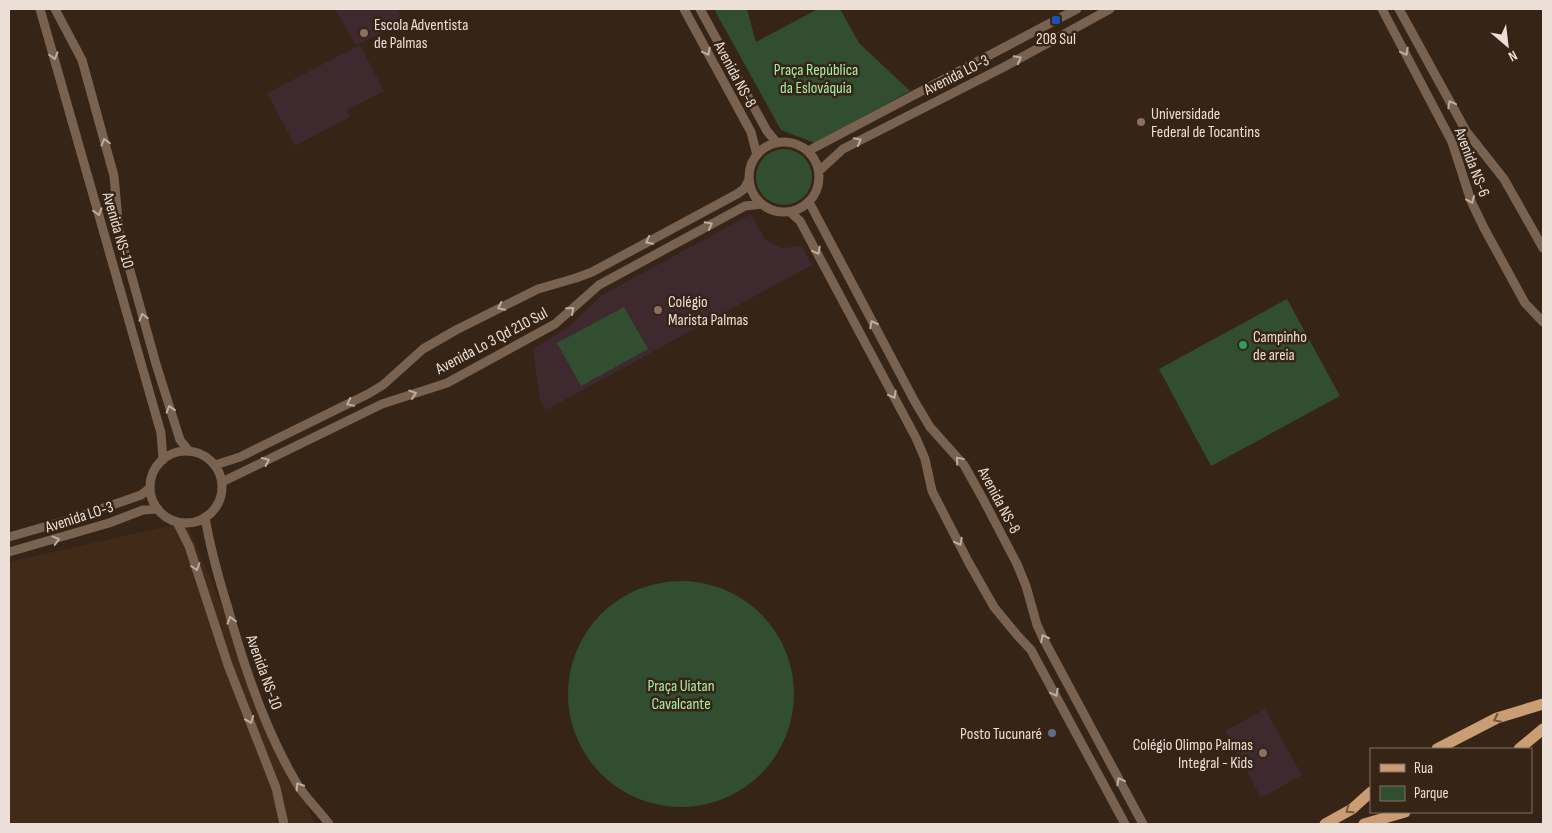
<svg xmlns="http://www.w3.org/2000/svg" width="1552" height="833" font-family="'Sofia Sans Condensed',sans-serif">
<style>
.built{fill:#422a19}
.education{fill:#3d292e}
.green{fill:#314e31}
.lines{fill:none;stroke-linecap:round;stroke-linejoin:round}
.tertiary{stroke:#796350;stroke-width:9}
.primary{stroke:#ca9d74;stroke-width:11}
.oneway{stroke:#beada1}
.oneway2{stroke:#71543c}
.transit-dot{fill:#1a4fb4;stroke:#362417;stroke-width:2}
.education-dot{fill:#8d6e63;stroke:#362417;stroke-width:2}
.leisure-dot{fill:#2e9e5b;stroke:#362417;stroke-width:2}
.service-dot{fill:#5c6f8a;stroke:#362417;stroke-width:2}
.labels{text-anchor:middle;stroke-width:5;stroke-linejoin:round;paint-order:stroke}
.poi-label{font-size:16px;fill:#ecdfd7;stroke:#362417;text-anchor:start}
.park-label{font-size:16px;fill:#a7efa6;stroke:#362417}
.street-label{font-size:16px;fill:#ecdfd7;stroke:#362417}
</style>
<rect width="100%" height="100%" fill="#362417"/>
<path class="built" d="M186 522 315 824H9V562Z"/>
<path class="education" d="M335 9H397L403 20 356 46Z
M360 45 384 91 347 110 350 117 295 146 267 93Z
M751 214 765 239 781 248 802 246 812 265 546 410 540 400 533 349 571 325 602 295Z
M1265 709 1302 775 1261 798 1225 731Z"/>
<path class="green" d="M714 9H747L756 42 818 9H840L859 43 910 91 815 143 781 130Z
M756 177a28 28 0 1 1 56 0a28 28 0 1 1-56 0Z
M1287 299 1340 396 1211 466 1159 369Z
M624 307 648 349 581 386 557 343Z
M568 694a113 113 0 1 1 226 0a113 113 0 1 1-226 0Z"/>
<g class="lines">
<path class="tertiary" d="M40 9 161 433 163 460
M55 9 82 60 114 176 119 231 156 364 180 440 189 451
M684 9 751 132 757 155
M700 9 767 131 777 143
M1382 9 1452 142 1471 201 1484 228 1525 303 1543 322
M1399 9 1466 131 1504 179 1543 248
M749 177a35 35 0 1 1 70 0a35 35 0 1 1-70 0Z
M808 151 1077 9
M819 171 843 149 1004 67 1110 9
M809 202 915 402 930 427 964 465 983 499 1017 564 1026 586 1037 625 1044 640 1143 824
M790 212 800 221 916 438 925 459 932 491 969 563 994 607 1017 635 1031 650 1125 824
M150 487a36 36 0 1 1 72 0a36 36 0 1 1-72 0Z
M215 465 240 457 368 394 383 385 423 349 456 330 538 289 576 278 592 272 737 194 744 189 749 180
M222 482 382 404 447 383 555 324 599 285 745 206 762 204
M205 517C210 547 218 576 227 605 243 664 265 730 296 782 305 798 319 810 329 824
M177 522 189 546 228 665 276 788 284 824
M9 537 75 518 141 495 150 488
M9 552 109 523 143 510 158 509"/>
<path class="primary" d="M1437 749 1497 718 1543 704
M1519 749 1543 729
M1325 824 1352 809 1371 792
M1364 824 1405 812"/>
</g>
<defs><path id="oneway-chevron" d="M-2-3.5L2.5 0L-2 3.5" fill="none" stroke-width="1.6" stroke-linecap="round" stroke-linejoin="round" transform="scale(1.25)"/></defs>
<g class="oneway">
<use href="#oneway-chevron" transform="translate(707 52) rotate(62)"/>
<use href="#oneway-chevron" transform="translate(1405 52) rotate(62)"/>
<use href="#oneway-chevron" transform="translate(54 56) rotate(74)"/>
<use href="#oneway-chevron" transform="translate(1018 59) rotate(-28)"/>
<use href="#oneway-chevron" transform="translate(1451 104) rotate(-119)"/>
<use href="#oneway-chevron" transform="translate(858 141) rotate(-28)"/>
<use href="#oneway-chevron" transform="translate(105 142) rotate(-106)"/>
<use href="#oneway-chevron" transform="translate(1471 200) rotate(67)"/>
<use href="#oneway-chevron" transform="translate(98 212) rotate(74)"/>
<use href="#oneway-chevron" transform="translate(709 225) rotate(-28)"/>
<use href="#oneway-chevron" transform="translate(649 241) rotate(152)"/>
<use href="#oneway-chevron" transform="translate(817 251) rotate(62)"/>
<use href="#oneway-chevron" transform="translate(501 307) rotate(154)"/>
<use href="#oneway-chevron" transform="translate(571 310) rotate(-41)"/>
<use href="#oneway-chevron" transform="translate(143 317) rotate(-106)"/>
<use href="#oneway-chevron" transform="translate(873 324) rotate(-118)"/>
<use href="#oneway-chevron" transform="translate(413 394) rotate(-18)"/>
<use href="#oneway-chevron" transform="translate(893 395) rotate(62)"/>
<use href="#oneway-chevron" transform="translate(350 403) rotate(154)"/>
<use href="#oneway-chevron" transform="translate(170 409) rotate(-107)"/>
<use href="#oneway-chevron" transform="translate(959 460) rotate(-130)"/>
<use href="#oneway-chevron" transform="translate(266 461) rotate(-25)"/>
<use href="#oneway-chevron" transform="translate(56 540) rotate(-15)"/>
<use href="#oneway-chevron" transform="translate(959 542) rotate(62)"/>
<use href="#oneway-chevron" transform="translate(196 567) rotate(72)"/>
<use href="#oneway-chevron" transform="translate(231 620) rotate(-106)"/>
<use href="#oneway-chevron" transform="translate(1044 638) rotate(-117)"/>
<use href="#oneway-chevron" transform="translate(1055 693) rotate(62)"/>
<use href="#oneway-chevron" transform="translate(250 720) rotate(68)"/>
<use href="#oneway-chevron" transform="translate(1120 781) rotate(-118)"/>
<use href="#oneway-chevron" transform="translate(299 786) rotate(-122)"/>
</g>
<g class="oneway2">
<use href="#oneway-chevron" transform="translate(1497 719) rotate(154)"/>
<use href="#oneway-chevron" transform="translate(1349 810) rotate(145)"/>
</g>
<rect class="transit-dot" x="1051" y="15" width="10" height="10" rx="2.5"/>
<g class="education-dot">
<circle cx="364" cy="33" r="5"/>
<circle cx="1141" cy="122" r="5"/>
<circle cx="658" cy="310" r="5"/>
<circle cx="1263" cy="753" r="5"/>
</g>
<circle class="leisure-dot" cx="1243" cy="345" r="5"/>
<circle class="service-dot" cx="1052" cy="733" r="5"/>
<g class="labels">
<g class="poi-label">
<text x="374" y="30">Escola Adventista<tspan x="374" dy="18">de Palmas</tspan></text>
<text x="1056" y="44" text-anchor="middle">208 Sul</text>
<text x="1151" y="119">Universidade<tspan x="1151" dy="18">Federal de Tocantins</tspan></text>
<text x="668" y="307">Colégio<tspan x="668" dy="18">Marista Palmas</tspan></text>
<text x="1253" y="342">Campinho<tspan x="1253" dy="18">de areia</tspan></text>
<text x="1042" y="739" text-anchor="end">Posto Tucunaré</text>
<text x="1253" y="750" text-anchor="end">Colégio Olimpo Palmas<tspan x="1253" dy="18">Integral - Kids</tspan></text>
</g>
<g class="park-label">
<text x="816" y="75">Praça República<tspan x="816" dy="18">da Eslováquia</tspan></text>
<text x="681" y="691">Praça Uiatan<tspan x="681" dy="18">Cavalcante</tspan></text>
</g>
<g class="street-label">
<text transform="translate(736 74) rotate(62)" y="6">Avenida NS-8</text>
<text transform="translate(956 74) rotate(-27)" y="6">Avenida LO-3</text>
<text transform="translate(1473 162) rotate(69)" y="6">Avenida NS-6</text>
<text transform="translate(119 230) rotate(74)" y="6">Avenida NS-10</text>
<text transform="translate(491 340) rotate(-28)" y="6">Avenida Lo 3 Qd 210 Sul</text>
<text transform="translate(1000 500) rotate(62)" y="6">Avenida NS-8</text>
<text transform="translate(79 516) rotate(-18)" y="6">Avenida LO-3</text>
<text transform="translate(265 672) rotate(70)" y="6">Avenida NS-10</text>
</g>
</g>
<rect width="1552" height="833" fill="none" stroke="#ecdfd7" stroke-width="20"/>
<rect x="1370" y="748" width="162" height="65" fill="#362417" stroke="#7f6f64"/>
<rect x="1380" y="764" width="25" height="8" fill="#ca9d74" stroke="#7f6f64"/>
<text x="1414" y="773" font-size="15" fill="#ecdfd7">Rua</text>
<rect x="1380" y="786" width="25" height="15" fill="#314e31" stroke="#7f6f64"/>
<text x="1414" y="798" font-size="15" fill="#ecdfd7">Parque</text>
<g transform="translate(1507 45) rotate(152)" stroke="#362417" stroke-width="4" paint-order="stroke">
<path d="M0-4L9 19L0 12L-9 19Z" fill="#ecdfd7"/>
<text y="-8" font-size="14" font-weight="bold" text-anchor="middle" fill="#ecdfd7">N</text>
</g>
</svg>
